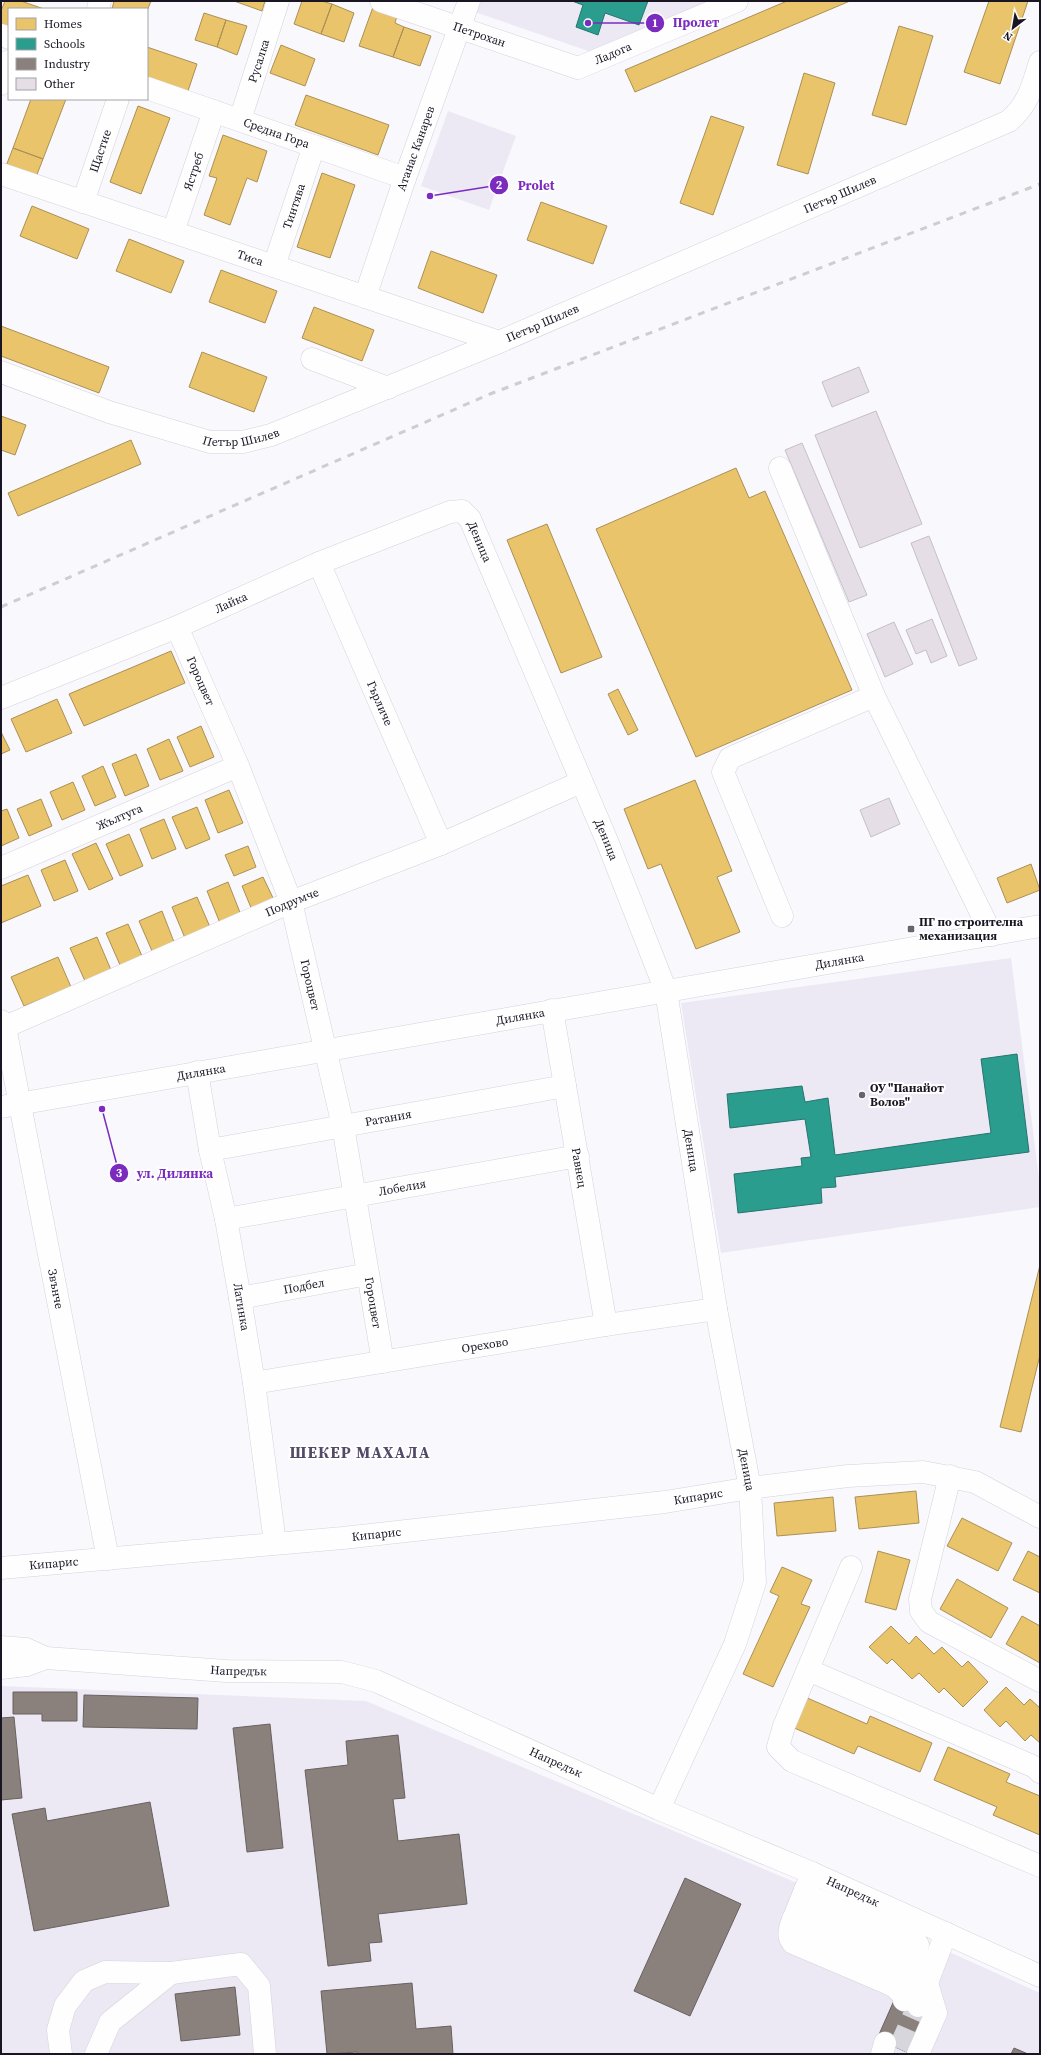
<svg xmlns="http://www.w3.org/2000/svg" width="1041" height="2055" font-family="'Source Serif 4',serif">
<style>
.built{fill:#ece9f5}
.homes{fill:#e9c46a;stroke:#ab9054}
.schools{fill:#2a9d8f;stroke:#25746e}
.industry{fill:#8a817c;stroke:#686161}
.building{fill:#e5dee7;stroke:#c6bfc7}
.lines{fill:none;stroke-linecap:round;stroke-linejoin:round}
.minor-tunnel{stroke:#d7d6dc;stroke-width:22;stroke-dasharray:22 11;stroke-linecap:butt}
.minor-casing{stroke:#d4d2db;stroke-width:23}
.minor{stroke:#fefeff;stroke-width:22}
.rail{stroke:#ceced0;stroke-width:3;stroke-dasharray:7 7;stroke-linecap:butt}
.poi-dot{fill:#67646f;stroke:#fff;stroke-width:1.5}
.labels{text-anchor:middle;stroke-width:4;stroke-linejoin:round;paint-order:stroke}
.street-label{font-size:12px;fill:#191522;stroke:#fff}
.poi-label{font-size:12px;font-weight:bold;fill:#191522;stroke:#fff;text-anchor:start}
.district-label{font-size:16px;font-weight:bold;letter-spacing:1px;fill:#524a68;stroke:#fff}
.leader{fill:none;stroke:#7b2cbf;stroke-width:1.5}
.callout-dot{fill:#7b2cbf;stroke:#fff;stroke-width:1.5}
.mark-label{font-size:12px;text-anchor:middle;font-weight:bold;fill:#fff}
.callout-label{font-size:13px;text-anchor:middle;font-weight:bold;fill:#7b2cbf;stroke:#fff;stroke-width:4;stroke-linejoin:round;paint-order:stroke}
</style>
<rect width="100%" height="100%" fill="#f9f8fd"/>
<path class="built" d="M476 1H720L597 54 472 11Z
M448 111 516 136 489 210 421 186Z
M1011 958 1040 1186V1207L721 1253 681 1003Z
M1 1686 366 1701 797 1883 1040 1993V2054H1Z"/>
<path class="homes" d="M5 1H21L44 9H9V30L1 27V11Z
M114 1H151L147 11V9H112Z
M234 1H265L262 11Z
M302 1H322L332 4 321 34 294 24Z
M787 1H850L635 92 625 70Z
M989 1H1028L1000 84 964 72Z
M332 4 354 13 344 42 321 34Z
M373 7 397 16 395 23 404 27 393 57 359 46Z
M204 13 226 20 217 47 195 40Z
M226 20 247 26 237 55 217 47Z
M899 26 933 36 906 125 872 115Z
M404 27 431 36 420 66 393 57Z
M281 45 315 59 305 86 270 73Z
M147 47 197 64 188 91 147 78Z
M804 73 835 83 808 174 777 165Z
M306 95 389 125 378 155 295 125Z
M31 99H66L43 159 13 148Z
M138 106 170 118 141 194 110 182Z
M711 116 744 127 713 215 680 203Z
M223 135 267 151 257 182 247 178 230 225 204 215 217 178 209 176Z
M13 148 43 159 36 177 6 166Z
M322 173 355 185 330 258 297 247Z
M541 202 607 226 593 264 527 240Z
M32 206 89 229 77 259 20 236Z
M129 239 184 261 171 293 116 271Z
M431 251 497 275 483 313 418 288Z
M221 270 277 291 265 323 209 302Z
M314 307 374 330 362 361 302 338Z
M1 326 109 367 99 393 1 356Z
M202 352 267 377 254 412 189 387Z
M1 416 26 425 15 455 1 450Z
M131 440 141 464 18 516 8 493Z
M736 468 749 498 765 491 852 690 696 757 596 529Z
M547 524 602 657 561 673 507 540Z
M171 651 185 683 84 726 69 694Z
M618 689 638 730 628 735 608 694Z
M57 699 72 733 26 752 11 719Z
M201 726 214 757 190 767 177 737Z
M1 732 10 750 1 754Z
M169 739 183 771 160 780 147 749Z
M136 754 149 786 125 796 112 764Z
M103 766 116 797 95 806 82 776Z
M695 780 732 871 717 877 740 932 696 949 661 864 648 869 624 809Z
M73 782 85 810 62 820 50 792Z
M229 790 243 823 218 833 205 800Z
M41 799 52 826 29 836 17 809Z
M197 807 210 839 186 849 172 817Z
M7 809 19 838 1 846V811Z
M164 819 176 849 152 859 140 829Z
M129 834 143 866 120 876 106 844Z
M96 843 113 879 89 890 72 854Z
M248 846 256 867 234 876 225 855Z
M65 860 78 891 54 901 41 870Z
M1031 864 1040 890 1007 903 997 878Z
M28 875 41 906 1 923V886Z
M263 877 274 900 252 910 242 886Z
M228 882 241 915 220 923 207 891Z
M197 897 210 927 185 938 172 907Z
M162 911 174 942 152 951 139 921Z
M128 924 142 956 120 965 106 933Z
M97 937 111 970 85 981 70 948Z
M58 957 71 987 24 1006 11 977Z
M1040 1265V1355L1021 1432 1000 1427Z
M916 1491 919 1523 859 1529 855 1497Z
M833 1497 836 1531 777 1536 774 1503Z
M962 1518 1012 1543 998 1571 947 1546Z
M878 1551 910 1560 896 1610 865 1602Z
M1028 1551 1040 1557V1593L1013 1580Z
M782 1567 812 1580 801 1604 810 1607 773 1687 743 1674 779 1596 770 1592Z
M957 1579 1008 1608 991 1638 940 1609Z
M1022 1616 1040 1626V1663L1006 1644Z
M891 1626 909 1644 916 1636 934 1654 942 1647 962 1667 968 1661 988 1682 963 1707 944 1688 939 1693 919 1673 912 1679 892 1659 887 1664 869 1647Z
M1006 1687 1024 1705 1030 1699 1040 1708V1743L1031 1735 1025 1741 1006 1721 1000 1727 984 1710Z
M805 1697 867 1724 870 1716 932 1743 920 1772 858 1746 854 1754 792 1727Z
M948 1747 1010 1774 1006 1782 1040 1796V1835L993 1815 997 1807 934 1780Z"/>
<path class="schools" d="M572 1H648L639 25 605 13 598 35 576 27 583 5Z
M1017 1054 1029 1152 835 1177 836 1187 821 1188 822 1203 738 1213 734 1174 802 1166 801 1158 811 1157 805 1119 730 1128 727 1094 802 1086 805 1102 828 1098 835 1155 991 1133 981 1059Z"/>
<path class="industry" d="M13 1692H77V1721H42V1714H13Z
M84 1695 198 1698 197 1729 83 1727Z
M14 1717 22 1798 1 1800V1718Z
M270 1724 283 1848 247 1852 233 1728Z
M398 1735 405 1798 393 1799 398 1841 459 1834 467 1904 378 1914 382 1942 369 1943 371 1961 328 1966 305 1770 348 1765 346 1741Z
M150 1802 169 1906 34 1931 12 1814 45 1808 47 1821Z
M685 1878 741 1904 690 2016 634 1991Z
M412 1983 416 2029 451 2026 453 2054H357V2052L327 2054 321 1991Z
M235 1987 240 2035 181 2041 175 1994Z
M896 1996 930 2011 911 2054 877 2039Z
M1014 2048 1028 2054H1011Z"/>
<path class="building" d="M859 367 869 392 832 407 822 382Z
M876 411 922 524 860 548 815 435Z
M802 443 867 595 849 602 785 450Z
M929 536 977 659 959 666 911 543Z
M932 619 947 656 931 663 926 650 916 654 906 630Z
M894 622 913 664 885 677 867 634Z
M889 798 900 824 871 837 860 810Z"/>
<g class="lines">
<path class="minor-tunnel" d="M899 2049 918 2006"/>
<defs>
<g id="minor">
<path id="s1" d="M381 1 578 68 737 1"/>
<path d="M98 9 100 1"/>
<path d="M1 35 9 38"/>
<path d="M1 84 9 61"/>
<path id="s2" d="M147 88 405 178"/>
<path id="s3" d="M240 120 278 1"/>
<path id="s4" d="M1 174 499 342"/>
<path id="s5" d="M83 202 118 99"/>
<path id="s6" d="M173 232 214 111"/>
<path id="s7" d="M274 266 314 146"/>
<path id="s8" d="M365 297 405 178 469 1"/>
<path d="M312 359 388 388"/>
<path id="s9" d="M1 372 109 412 210 442H243L271 435 499 342 1009 121C1029 103 1032 87 1040 62"/>
<path d="M780 468 874 696 992 935"/>
<path id="s10" d="M319 563 441 844"/>
<path id="s11" d="M177 627 238 766 291 902 343 1126 383 1362"/>
<path id="s12" d="M1 698 177 627 319 563 450 512 462 511 470 519 607 841 666 991 716 1309 750 1488 755 1582 735 1644 659 1809"/>
<path id="s13" d="M1 868 238 766"/>
<path d="M782 916 723 772 730 758 874 696"/>
<path id="s14" d="M552 1010 606 1325"/>
<path id="s15" d="M1 1021 5 1027 108 1559"/>
<path id="s16" d="M5 1027 291 902 441 844 581 782"/>
<path id="s17" d="M197 1072 210 1150 226 1219 240 1298 254 1383 275 1543"/>
<path id="s18" d="M1 1107 1040 926"/>
<path id="s19" d="M210 1150 565 1086"/>
<path id="s20" d="M226 1219 578 1156"/>
<path id="s21" d="M240 1298 368 1274"/>
<path id="s22" d="M254 1383 606 1325 716 1309"/>
<path d="M950 1476 920 1599 921 1611 929 1622 1040 1681"/>
<path d="M851 1567 784 1726 778 1747 792 1761 1040 1866"/>
<path id="s23" d="M1 1568 343 1538 665 1502 750 1488 848 1476 923 1472 975 1482 1040 1517"/>
<path id="s24" d="M1 1647 26 1649 46 1658 226 1671 342 1672 376 1681 659 1809 812 1873 1040 1976"/>
<path d="M1 1668 27 1665 46 1658"/>
<path d="M808 1670 1035 1767 1040 1772"/>
<path d="M812 1873 791 1925C789 1932 788 1937 793 1943L887 1983 895 1987 905 1997"/>
<path d="M805 1890 812 1897 916 1942 918 1945 904 2000"/>
<path d="M800 1903 803 1910 809 1914 902 1953 914 1964"/>
<path d="M793 1919 798 1927 802 1930 894 1968 910 1981"/>
<path d="M918 2006 946 1933"/>
<path d="M61 2054 58 2030 65 2006 84 1981 105 1972 171 1973 241 1964 259 1986 265 2054"/>
<path d="M96 2054 110 2022 171 1973"/>
<path d="M882 2054 885 2043"/>
<path d="M918 2054 936 2013 927 1983"/>
</g>
</defs>
<use href="#minor" class="minor-casing"/>
<use href="#minor" class="minor"/>
<path class="rail" d="M1 607 490 394 1040 184"/>
</g>
<g class="poi-dot">
<rect x="907" y="925" width="8" height="8" rx="2"/>
<circle cx="862" cy="1095" r="4"/>
</g>
<g class="labels">
<g class="street-label">
<text dy="4" stroke="none"><textPath href="#s1" startOffset="104">Петрохан</textPath></text>
<text dy="4" stroke="none"><textPath href="#s1" startOffset="246">Ладога</textPath></text>
<text dy="4" stroke="none"><textPath href="#s3" startOffset="62">Русалка</textPath></text>
<text dy="4" stroke="none"><textPath href="#s2" startOffset="137">Средна Гора</textPath></text>
<text dy="4" stroke="none"><textPath href="#s8" startOffset="157">Атанас Канарев</textPath></text>
<text dy="4" stroke="none"><textPath href="#s5" startOffset="54">Щастие</textPath></text>
<text dy="4" stroke="none"><textPath href="#s6" startOffset="64">Ястреб</textPath></text>
<text dy="4" stroke="none"><textPath href="#s9" startOffset="900">Петър Шилев</textPath></text>
<text dy="4" stroke="none"><textPath href="#s7" startOffset="63">Тинтява</textPath></text>
<text dy="4" stroke="none"><textPath href="#s4" startOffset="263">Тиса</textPath></text>
<text dy="4" stroke="none"><textPath href="#s9" startOffset="576">Петър Шилев</textPath></text>
<text dy="4" stroke="none"><textPath href="#s9" startOffset="252">Петър Шилев</textPath></text>
<text dy="4" stroke="none"><textPath href="#s12" startOffset="534">Деница</textPath></text>
<text dy="4" stroke="none"><textPath href="#s12" startOffset="249">Лайка</textPath></text>
<text dy="4" stroke="none"><textPath href="#s11" startOffset="59">Гороцвет</textPath></text>
<text dy="4" stroke="none"><textPath href="#s10" startOffset="153">Гърличе</textPath></text>
<text dy="4" stroke="none"><textPath href="#s13" startOffset="129">Жълтуга</textPath></text>
<text dy="4" stroke="none"><textPath href="#s12" startOffset="858">Деница</textPath></text>
<text dy="4" stroke="none"><textPath href="#s16" startOffset="313">Подрумче</textPath></text>
<text dy="4" stroke="none"><textPath href="#s18" startOffset="851">Дилянка</textPath></text>
<text dy="4" stroke="none"><textPath href="#s11" startOffset="383">Гороцвет</textPath></text>
<text dy="4" stroke="none"><textPath href="#s18" startOffset="527">Дилянка</textPath></text>
<text dy="4" stroke="none"><textPath href="#s18" startOffset="203">Дилянка</textPath></text>
<text dy="4" stroke="none"><textPath href="#s19" startOffset="181">Ратания</textPath></text>
<text dy="4" stroke="none"><textPath href="#s12" startOffset="1182">Деница</textPath></text>
<text dy="4" stroke="none"><textPath href="#s14" startOffset="160">Равнец</textPath></text>
<text dy="4" stroke="none"><textPath href="#s20" startOffset="179">Лобелия</textPath></text>
<text dy="4" stroke="none"><textPath href="#s21" startOffset="65">Подбел</textPath></text>
<text dy="4" stroke="none"><textPath href="#s15" startOffset="274">Звънче</textPath></text>
<text dy="4" stroke="none"><textPath href="#s11" startOffset="707">Гороцвет</textPath></text>
<text dy="4" stroke="none"><textPath href="#s17" startOffset="239">Латинка</textPath></text>
<text dy="4" stroke="none"><textPath href="#s22" startOffset="234">Орехово</textPath></text>
<text dy="4" stroke="none"><textPath href="#s12" startOffset="1506">Деница</textPath></text>
<text dy="4" stroke="none"><textPath href="#s23" startOffset="701">Кипарис</textPath></text>
<text dy="4" stroke="none"><textPath href="#s23" startOffset="377">Кипарис</textPath></text>
<text dy="4" stroke="none"><textPath href="#s23" startOffset="53">Кипарис</textPath></text>
<text dy="4" stroke="none"><textPath href="#s24" startOffset="240">Напредък</textPath></text>
<text dy="4" stroke="none"><textPath href="#s24" startOffset="576">Напредък</textPath></text>
<text dy="4" stroke="none"><textPath href="#s24" startOffset="900">Напредък</textPath></text>
</g>
<g class="poi-label">
<text x="919" y="926">ПГ по строителна<tspan x="919" dy="14">механизация</tspan></text>
<text x="870" y="1092">ОУ "Панайот<tspan x="870" dy="14">Волов"</tspan></text>
</g>
<g class="district-label">
<text x="360" y="1458">ШЕКЕР МАХАЛА</text>
</g>
</g>
<path class="leader" d="M588 23L655 23M430 196L499 185M102 1109L119 1173"/>
<g class="callout-dot">
<circle cx="588" cy="23" r="4"/>
<circle cx="430" cy="196" r="4"/>
<circle cx="102" cy="1109" r="4"/>
<circle cx="655" cy="23" r="10"/>
<circle cx="499" cy="185" r="10"/>
<circle cx="119" cy="1173" r="10"/>
</g>
<g class="mark-label">
<text x="655" y="27">1</text>
<text x="499" y="189">2</text>
<text x="119" y="1177">3</text>
</g>
<g class="callout-label">
<text x="696" y="27">Пролет</text>
<text x="536" y="190">Prolet</text>
<text x="175" y="1178">ул. Дилянка</text>
</g>
<rect width="1041" height="2055" fill="none" stroke="#191522" stroke-width="4"/>
<rect x="8" y="8" width="140" height="92" fill="#ffffff" stroke="#a3a1a7"/>
<rect x="16" y="18" width="20" height="12" fill="#e9c46a" stroke="#a3a1a7"/>
<text x="44" y="28" font-size="12" fill="#191522">Homes</text>
<rect x="16" y="38" width="20" height="12" fill="#2a9d8f" stroke="#a3a1a7"/>
<text x="44" y="48" font-size="12" fill="#191522">Schools</text>
<rect x="16" y="58" width="20" height="12" fill="#8a817c" stroke="#a3a1a7"/>
<text x="44" y="68" font-size="12" fill="#191522">Industry</text>
<rect x="16" y="78" width="20" height="12" fill="#e5dee7" stroke="#a3a1a7"/>
<text x="44" y="88" font-size="12" fill="#191522">Other</text>
<g transform="translate(1013 28) rotate(211)" stroke="#ffffff" stroke-width="3" paint-order="stroke">
<path d="M0-3L7 15L0 10L-7 15Z" fill="#191522"/>
<text y="-6" font-size="11" font-weight="bold" text-anchor="middle" fill="#191522">N</text>
</g>
</svg>
